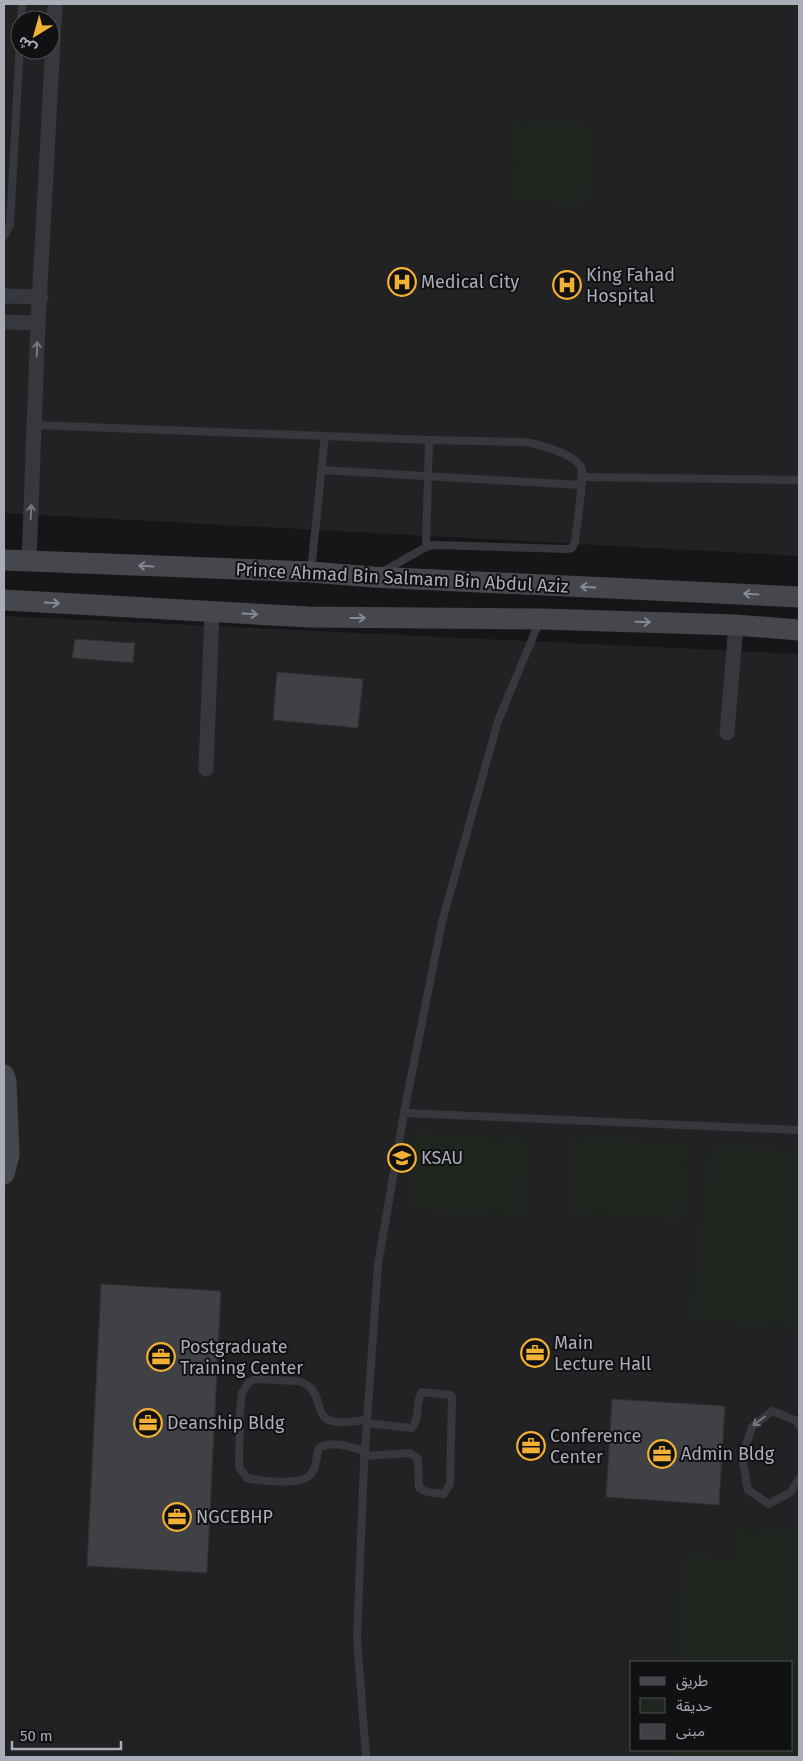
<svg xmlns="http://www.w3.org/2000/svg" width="803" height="1761" font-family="'Fira Sans','Noto Sans Arabic',sans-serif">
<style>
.built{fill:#222225;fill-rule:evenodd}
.green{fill:#1e261f}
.building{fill:#404145;stroke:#303034}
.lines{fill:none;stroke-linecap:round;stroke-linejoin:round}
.lane{stroke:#37383d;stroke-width:8}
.street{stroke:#37383d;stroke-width:15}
.secondary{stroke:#45474d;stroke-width:21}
.oneway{stroke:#757881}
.oneway2{stroke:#858993}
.labels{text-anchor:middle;stroke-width:4;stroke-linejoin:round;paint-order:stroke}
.poi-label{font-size:18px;fill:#a8adb8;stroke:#111113;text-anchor:start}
.street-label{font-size:18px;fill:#a8adb8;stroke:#111113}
</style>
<rect width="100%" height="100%" fill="#161618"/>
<path class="built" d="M4 4H799V556L4 513ZM20 20H50V50H20Z
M4 616 799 654V1757H4ZM632 1662H792V1750H632Z"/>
<path class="green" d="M515 121 592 125 588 205 511 201Z
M414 1132 527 1139 523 1216 411 1210Z
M573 1137 688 1144 684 1220 569 1213Z
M711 1146 799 1150V1335L790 1328 690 1319Z
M735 1528 799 1532V1757H673V1750H792V1662H677L682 1554 736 1559Z"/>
<path class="building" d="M75 639 135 643 133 663 72 658Z
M277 672 363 679 358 728 273 720Z
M101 1284 221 1291 207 1573 87 1566Z
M612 1399 725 1406 719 1505 606 1497Z"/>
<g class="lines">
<path class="lane" d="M21 20 22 4
M4 236 10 225 20 41
M35 425 429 440 524 442C538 444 575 454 581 467 585 478 576 527 575 542L572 548 567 549 434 545 426 547 382 572
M322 470 581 485
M581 477 799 480
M426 547 429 440
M311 571 325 436
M404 1113 799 1130
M799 1426 797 1421 772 1411 752 1427 742 1457 748 1490 769 1504 791 1492 799 1479
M365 1451C349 1447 334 1440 319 1448 316 1456 317 1468 311 1474 302 1486 260 1481 247 1478L239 1467 240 1409 242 1393 249 1382 255 1379 298 1381C325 1388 312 1415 331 1421 342 1424 356 1421 367 1420
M364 1456 410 1453 418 1459 419 1488 427 1492 444 1494 450 1484 452 1397 451 1395 422 1392C415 1403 420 1418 412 1428L367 1423
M366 1757 357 1638 364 1464 378 1265 404 1113 442 922 498 721 540 620"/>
<path class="street" d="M4 296 41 297
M4 322 38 323
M29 561 38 323 55 4
M727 733 736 625
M206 769 212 612"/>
<path class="secondary" d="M4 560 311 572 373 577 799 597
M4 600 309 617 541 619 736 625 799 630
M4 1075 6 1082 9 1155 4 1174"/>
</g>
<defs><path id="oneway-shaft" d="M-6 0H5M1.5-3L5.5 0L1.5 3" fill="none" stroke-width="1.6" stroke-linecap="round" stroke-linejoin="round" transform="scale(1.25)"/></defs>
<g class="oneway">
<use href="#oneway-shaft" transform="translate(37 349) rotate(-88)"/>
<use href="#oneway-shaft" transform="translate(31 512) rotate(-88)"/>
<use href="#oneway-shaft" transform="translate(759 1421) rotate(143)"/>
</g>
<g class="oneway2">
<use href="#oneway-shaft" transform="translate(146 566) rotate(-177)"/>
<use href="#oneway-shaft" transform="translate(588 587) rotate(-177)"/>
<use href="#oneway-shaft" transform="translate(751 594) rotate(-177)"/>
<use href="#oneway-shaft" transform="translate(52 603) rotate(3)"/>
<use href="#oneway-shaft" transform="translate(250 614) rotate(3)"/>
<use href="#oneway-shaft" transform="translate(358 618)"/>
<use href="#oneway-shaft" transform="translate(643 622) rotate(2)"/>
</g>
<defs>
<symbol id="hospital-ring" viewBox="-11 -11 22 22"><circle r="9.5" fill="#111113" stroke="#f2b134" stroke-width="1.5"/><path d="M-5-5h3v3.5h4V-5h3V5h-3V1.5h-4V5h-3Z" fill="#f2b134"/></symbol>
<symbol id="university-ring" viewBox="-11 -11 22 22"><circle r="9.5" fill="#111113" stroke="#f2b134" stroke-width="1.5"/><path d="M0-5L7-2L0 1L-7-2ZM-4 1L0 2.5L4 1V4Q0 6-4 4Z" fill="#f2b134"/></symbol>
<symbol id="office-ring" viewBox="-11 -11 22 22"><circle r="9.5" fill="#111113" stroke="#f2b134" stroke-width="1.5"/><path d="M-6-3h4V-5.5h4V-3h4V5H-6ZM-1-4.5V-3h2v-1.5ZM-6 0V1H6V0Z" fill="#f2b134"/></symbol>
</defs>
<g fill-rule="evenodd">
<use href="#hospital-ring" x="386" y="266" width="32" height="32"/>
<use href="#hospital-ring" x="551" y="269" width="32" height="32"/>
<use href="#university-ring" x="386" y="1142" width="32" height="32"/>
<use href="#office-ring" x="519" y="1337" width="32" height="32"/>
<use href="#office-ring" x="145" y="1341" width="32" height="32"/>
<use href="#office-ring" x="132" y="1407" width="32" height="32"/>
<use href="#office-ring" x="515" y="1430" width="32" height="32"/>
<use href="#office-ring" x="646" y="1438" width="32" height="32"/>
<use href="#office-ring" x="161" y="1501" width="32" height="32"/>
</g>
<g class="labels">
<g class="poi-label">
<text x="586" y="281">King Fahad<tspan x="586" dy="21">Hospital</tspan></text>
<text x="421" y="288">Medical City</text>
<text x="421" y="1164">KSAU</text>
<text x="554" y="1349">Main<tspan x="554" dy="21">Lecture Hall</tspan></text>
<text x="180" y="1353">Postgraduate<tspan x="180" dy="21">Training Center</tspan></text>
<text x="167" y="1429">Deanship Bldg</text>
<text x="550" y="1442">Conference<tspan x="550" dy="21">Center</tspan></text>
<text x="681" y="1460">Admin Bldg</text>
<text x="196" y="1523">NGCEBHP</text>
</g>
<g class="street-label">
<text transform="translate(402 578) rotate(3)" y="6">Prince Ahmad Bin Salmam Bin Abdul Aziz</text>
</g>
</g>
<rect width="803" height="1761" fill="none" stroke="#a8adb8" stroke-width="10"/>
<rect x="630" y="1661" width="162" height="90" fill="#111113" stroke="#4d4f55"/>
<rect x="640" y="1677" width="25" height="8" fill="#45474d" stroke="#4d4f55"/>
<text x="676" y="1686" font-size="15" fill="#a8adb8">طريق</text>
<rect x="640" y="1698" width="25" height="15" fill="#1e261f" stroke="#4d4f55"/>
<text x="676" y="1711" font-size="15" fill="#a8adb8">حديقة</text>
<rect x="640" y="1724" width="25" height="15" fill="#404145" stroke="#4d4f55"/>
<text x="676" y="1736" font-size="15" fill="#a8adb8">مبنى</text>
<g transform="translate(35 35) rotate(217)"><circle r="24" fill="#111113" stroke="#4d4f55"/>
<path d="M0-4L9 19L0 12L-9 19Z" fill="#f2b134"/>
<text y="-8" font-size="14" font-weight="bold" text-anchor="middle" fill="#a8adb8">ش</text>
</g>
<path d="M12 1741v8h109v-8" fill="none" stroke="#a8adb8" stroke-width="2.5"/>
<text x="20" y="1741" font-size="15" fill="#a8adb8" stroke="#111113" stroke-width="4" paint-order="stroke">50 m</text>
</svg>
